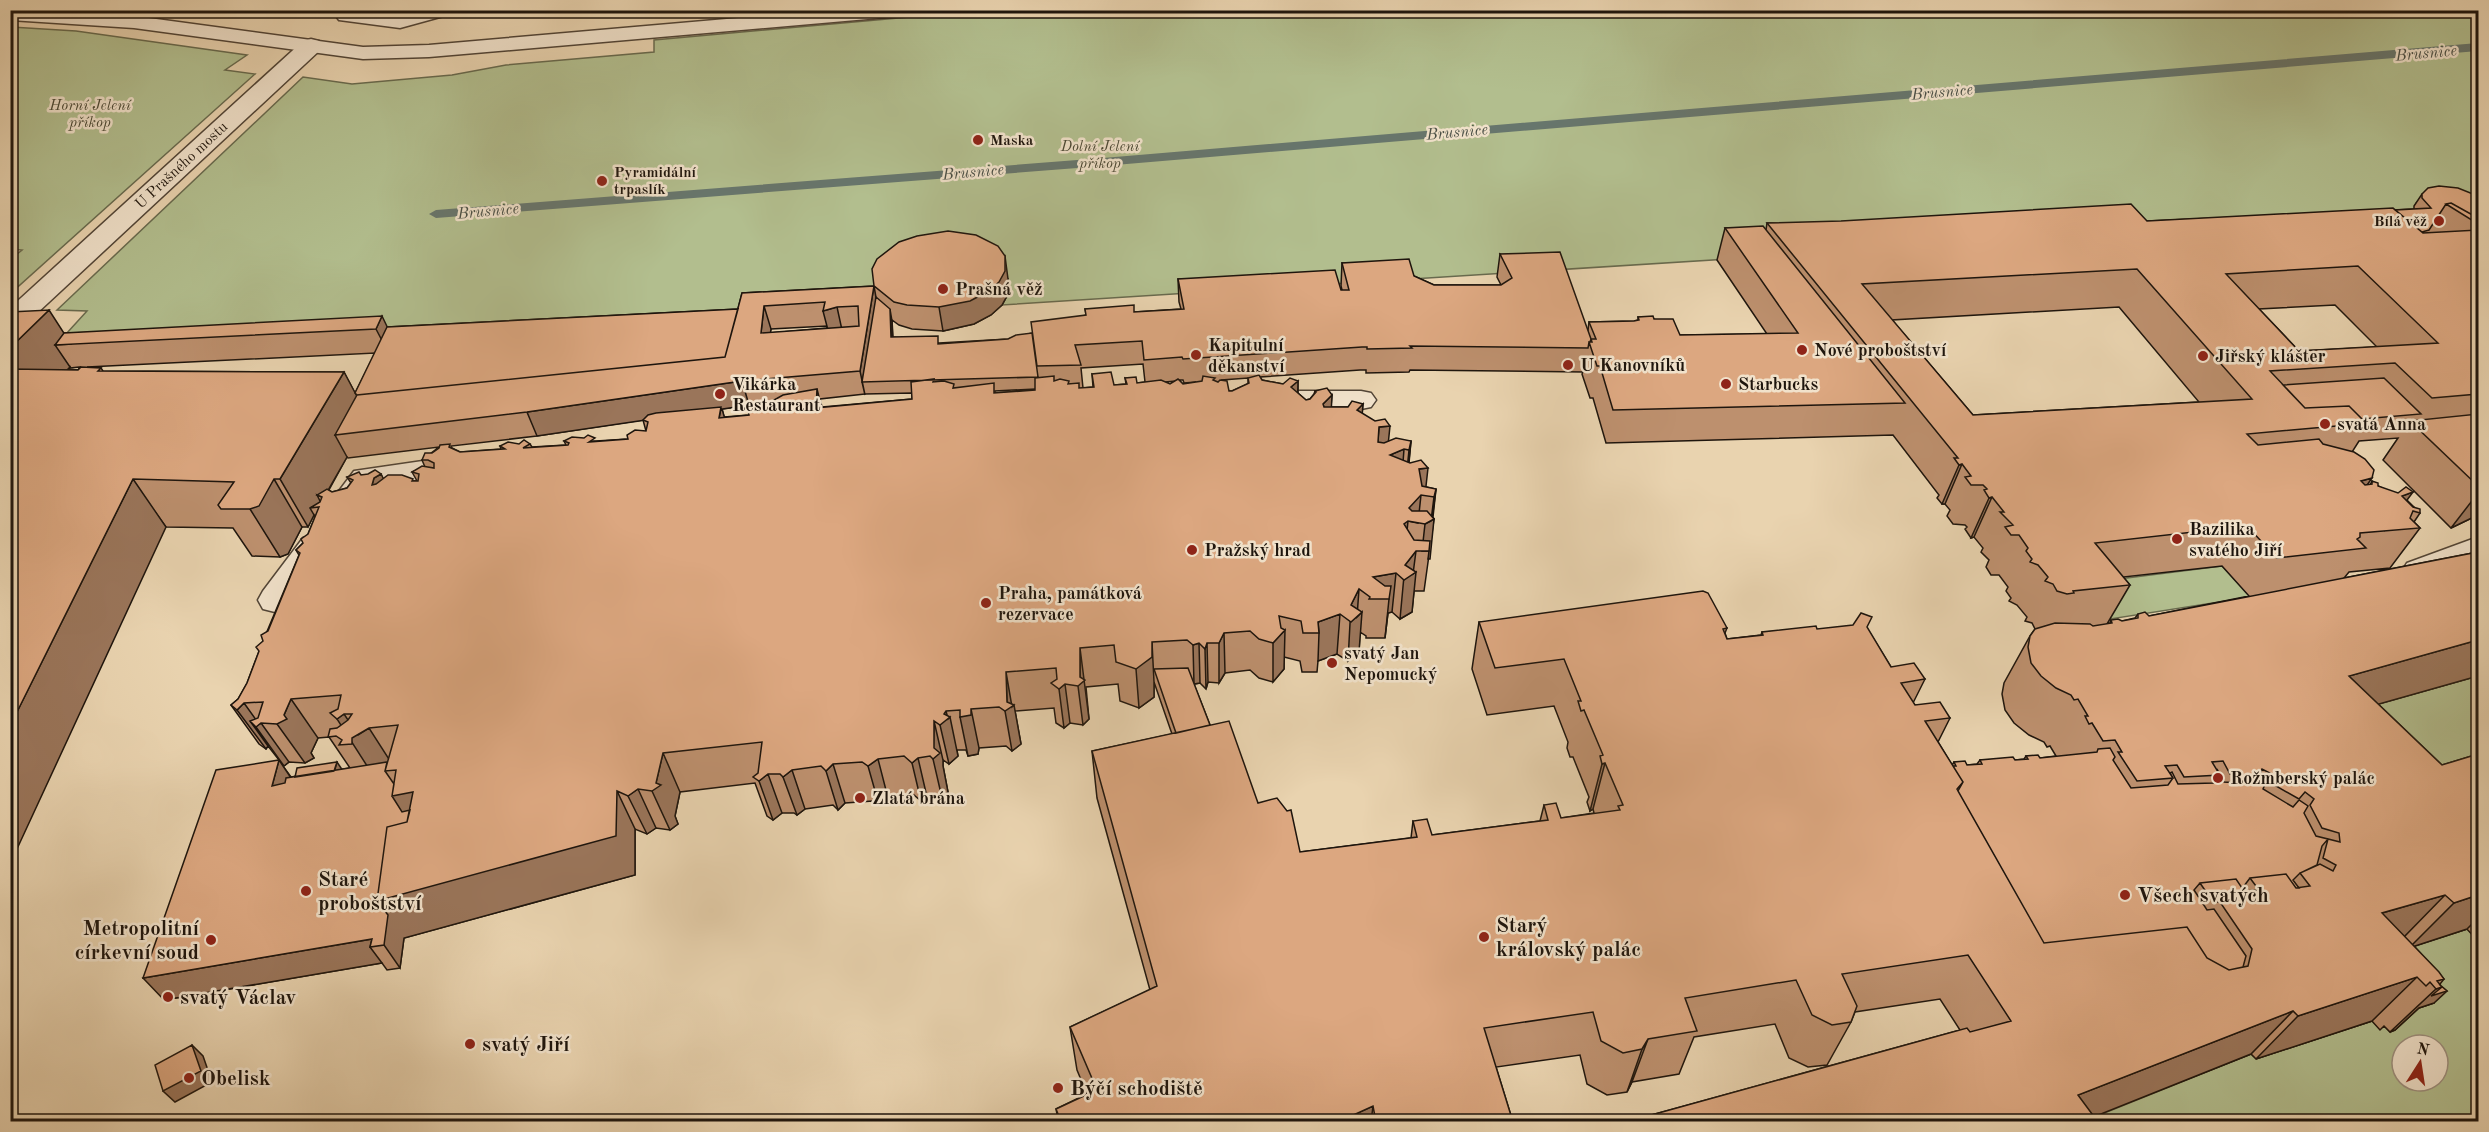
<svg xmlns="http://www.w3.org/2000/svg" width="2489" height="1132" font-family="'Old Standard TT',serif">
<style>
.green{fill:#b2be8e;stroke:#686a4e;stroke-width:1.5;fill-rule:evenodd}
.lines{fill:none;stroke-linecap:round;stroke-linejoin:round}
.stream{fill:#67766d;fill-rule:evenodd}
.service-casing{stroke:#514436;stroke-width:3}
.pedestrian-casing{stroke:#514436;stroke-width:3}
.service{fill:#f1e2cb;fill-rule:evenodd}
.pedestrian{fill:#f1e2cb;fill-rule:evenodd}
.wall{fill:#bd906e;stroke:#1e150d;stroke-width:1.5;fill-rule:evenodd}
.shaded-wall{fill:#9a755a;stroke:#1e150d;stroke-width:1.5}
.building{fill:#dca780;stroke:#1e150d;stroke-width:1.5;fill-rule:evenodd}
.poi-dot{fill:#8f2418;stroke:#f1e2cb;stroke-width:2}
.labels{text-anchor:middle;stroke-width:5;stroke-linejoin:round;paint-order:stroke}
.far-park-label{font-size:15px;font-style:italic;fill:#4a4834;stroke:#f1e2cb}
.far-poi-label{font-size:15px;font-weight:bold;fill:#1e150d;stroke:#f1e2cb;text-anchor:start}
.far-street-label{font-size:15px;fill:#1e150d;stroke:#f1e2cb}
.far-water-label{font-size:16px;font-style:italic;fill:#484e45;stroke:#f1e2cb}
.poi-label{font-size:18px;font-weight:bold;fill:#1e150d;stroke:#f1e2cb;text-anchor:start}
.near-poi-label{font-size:21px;font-weight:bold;fill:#1e150d;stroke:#f1e2cb;text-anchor:start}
</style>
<rect width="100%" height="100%" fill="#e9d3af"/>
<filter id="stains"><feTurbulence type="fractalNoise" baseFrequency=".00333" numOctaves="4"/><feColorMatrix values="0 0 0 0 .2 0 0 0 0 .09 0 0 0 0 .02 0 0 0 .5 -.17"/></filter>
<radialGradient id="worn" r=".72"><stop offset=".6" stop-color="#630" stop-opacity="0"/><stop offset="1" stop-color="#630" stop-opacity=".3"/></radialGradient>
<path class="green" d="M988 10 2478 11V211L2421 200 2416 203 2414 210 1916 247 1002 305 1008 294V279L876 301 46 356 87 311 57 310 303 77 352 84 452 75 506 65 654 52V40Z
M11 27 76 31 247 55 225 70 255 74 11 293V259L22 250 11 249Z
M2222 566 2251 597 2104 620 2103 581Z
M2478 676V788L2312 723Z
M2467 929 2478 941V1121L2082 1122 2251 1054 2256 1059 2372 1021 2380 1029 2384 1026 2390 1032 2393 1016 2434 1003 2409 948ZM2402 1045H2438V1081H2402Z"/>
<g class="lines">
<path class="stream" d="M2478 43V51L1103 166 436 218 429 214 436 210 1103 158Z"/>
<defs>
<path id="service" d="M10 10 134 16 363 47 429 45 829 10H911L909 14 902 16 429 57 363 59 134 28 10 20Z
M349 10 400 16 420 10H453L451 14 400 28 339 20 336 16 339 12Z"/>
<path id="pedestrian" d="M311 39 319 41 322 46 319 51 20 329 10 331V308L303 41Z
M1288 391H1361L1371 393 1376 400 1371 407 1361 409H1288L1278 407 1273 400 1278 393Z
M457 456 468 459 472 466 468 473 375 487C363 503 360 513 338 507L333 499 354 471Z
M315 535 327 538 331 546 327 554 287 609 275 612 263 609 258 600 263 591 303 538Z
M2478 537V560L2419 583 2407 579 2402 571 2407 563Z"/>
</defs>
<use href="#service" class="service-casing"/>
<use href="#pedestrian" class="pedestrian-casing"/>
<use href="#service" class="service"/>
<use href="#pedestrian" class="pedestrian"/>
</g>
<path class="wall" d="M631 10H689L632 15Z
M2422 194 2478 196V515L2451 528 2383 460 2398 438 2359 441 2352 452 2367 485H2370L2372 481 2378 486 2407 500 2420 513 2414 522 2420 528 2390 568 2349 572 2344 578 2478 552V676L2378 704 2442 765 2478 754V941L2467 929 2414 946 2444 979 2440 984 2434 1003 2419 1008 2395 1030 2390 1032 2384 1026 2380 1030 2372 1021 2256 1059 2251 1054 2094 1116 2098 1122H1626L1960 1030 1940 999 1855 1012 1851 1022 1827 1065 1808 1067 1789 1058 1775 1024 1694 1037 1679 1074 1632 1082 1627 1092 1607 1095 1587 1084 1580 1055 1496 1067 1513 1122H1046L1057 1114 1056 1109 1087 1094 1077 1070 1070 1027 1150 990 1097 798 1092 751 1172 734 1154 682V697L1139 708 1120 701 1118 684 1086 687 1089 719 1083 725 1070 723 1064 728 1056 723 1054 708 1015 711 1021 744 1012 751 1006 746 979 748 978 754 968 756 966 750H957L958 756 949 764 943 760V766L948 792 942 798 939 795 927 797 921 801 914 795 888 798 879 805 873 801 845 803 838 810 833 805 805 809 797 815 794 813H782L773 820 767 816 755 783 680 792 675 816 678 824 670 830 656 828 647 834 635 829V875L404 938 400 968 387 970 382 963 164 1000 279 760 268 746 266 749 259 744 231 705 238 699 247 683 263 641 299 555 296 550 303 543 308 534 315 517 314 515 308 527H302L288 554 280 557 252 556 233 528 166 527 10 312 64 333 387 327 738 309 742 293 1008 279V294L1002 305 991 315 974 324 943 331 912 329 899 325 892 320 893 337 939 343 1008 339 1032 333 1086 315 1085 309 1134 312 1181 309 1179 302 1178 279 1342 290 1341 286 1342 263 1414 276 1434 285H1501L1497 277 1500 254 1588 330 1589 322 1634 321 1638 320V317L1654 319 1680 335 1767 334 1717 260 1725 228 1766 230 1767 223 2147 221 2395 210 2414 209V206ZM2335 305 2377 347 2299 351 2259 309ZM2119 307 2199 402 1973 415 1892 320ZM827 326V328L770 333 771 329ZM375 353 355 393 344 372 103 371 101 368 87 367ZM1143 364 1145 382 1137 383 1125 378 1126 384 1114 385 1092 374 1093 387 1083 388 1081 368ZM70 367V368L80 367 78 370 67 369ZM1360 370H1366V373L1409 372 1410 370 1583 372 1582 374 1590 398H1593L1606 443 1893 435 1939 495 1937 498 1942 504H1945L1950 510 1947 516 1953 524 1965 525 1967 527 1965 529 1971 538 1974 537 1983 548 1981 552 1989 560 1986 567 1991 575H1999L2008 587 2006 591 2011 598 2009 601 2017 605 2027 617 2025 621 2032 623 2035 629 2030 636 2004 683 2002 694 2005 710 2014 723 2029 735 2044 742 2047 747 2050 746 2056 756 2040 758 2026 756 2024 759 2015 760H1980L1977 764 1967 765 1954 762 1952 765 1938 742 1950 718 1915 705 1913 703 1925 679 1891 667 1867 628 1762 632 1761 635 1727 639 1725 633 1727 628 1479 622 1472 669 1487 715 1554 706 1568 742 1567 748 1570 757H1573L1589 797 1587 802 1590 811 1593 809 1594 813 1561 818 1544 805 1540 821 1432 835 1413 821 1411 838 1300 852 1258 803 1210 725 1194 684 1200 683 1206 689 1208 682 1219 683 1225 673 1250 670 1259 678 1273 682 1284 669V657L1300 661 1302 672H1317L1318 661 1337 654 1348 661 1359 652 1360 632 1366 636V638H1385L1388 613 1392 612 1400 619 1412 612 1414 591H1424L1434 519 1433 517 1436 489 1426 487 1409 463 1411 441H1388L1362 414 1363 404 1348 407H1331L1332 395 1315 391 1314 394 1310 399 1306 400 1298 393V381L1283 384 1262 380 1260 377ZM1248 378V384L1232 391H1229L1222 380ZM1179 380H1183L1184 383 1196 382 1183 384ZM1176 381 1170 384 1165 382ZM1035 389V390L995 393V391ZM912 393V399L822 407 820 399 865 394ZM773 403 771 410 749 415 724 417 722 409ZM643 420 646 431 628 439 596 441H564L566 445 532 447 530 444 500 446 501 449 460 452 452 448 451 446 537 436ZM439 447 422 460 425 467 412 472 417 481 383 479 381 474 361 475 347 477 351 483 347 488 332 492 329 490 347 457 348 458ZM2222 566 2249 596 2149 616 2138 614 2135 618 2122 621 2111 620 2110 623 2107 624 2130 585 2123 577ZM329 737 350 768 291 777 280 762 284 766 289 762 305 763 314 758 311 753 318 738Z"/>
<path class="shaded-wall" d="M1005 256 1008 279V294L1002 305 991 315 974 324 943 331 939 307Z
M874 286 878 309 862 382 865 395 860 371Z
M764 306 771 329 767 357 761 333Z
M837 307 842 330 829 334 823 311Z
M890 309 892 321 893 350 891 337Z
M49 310 71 344 55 345 70 367 23 415 10 397V348Z
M382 316 393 339 388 352 376 329Z
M344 372 369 419 335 435 347 457 323 499 322 497 317 495 321 503 310 508 314 515 308 527 280 479Z
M742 381 749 405 722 409 733 446 719 418 721 409 537 436 527 412Z
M1298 381 1297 421 1291 387Z
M817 389 827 429 816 408Z
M1332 395 1330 435 1323 404Z
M1363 404 1360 443 1357 410Z
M1390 426 1386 465 1376 467 1379 427Z
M1411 441 1407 480 1405 490 1409 450Z
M1404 449 1401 489 1390 455Z
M1962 464 1945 504H1942L1959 465Z
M1428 468 1425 495H1421L1418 523 1408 521 1404 561V524L1419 469Z
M381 474 402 514 372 485 374 478Z
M2372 478 2344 518 2361 481Z
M133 479 166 527 10 864V726Z
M274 479 302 527 288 554 280 557 250 509Z
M1436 489 1432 520 1434 519 1430 559H1428L1429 551H1422L1425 524 1431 521 1434 497Z
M2413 492 2384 531 2402 496Z
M2478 493V515L2451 528Z
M1992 497 1974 537 1971 538 1989 498Z
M1416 551 1413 574 1416 572 1412 612 1400 619 1405 565Z
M1396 573 1392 612 1388 613 1385 638 1389 599 1373 577Z
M1359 589 1357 617 1362 612 1359 652 1348 661 1351 605Z
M1340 614 1337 654 1318 661 1319 633 1318 622Z
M1285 630 1284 669 1273 682V643Z
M1224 633 1225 673 1219 683V643Z
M2478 640V676L2312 723 2349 676Z
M1152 642 1154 682V697L1139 708 1136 669Z
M1199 643 1200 683 1194 684 1193 645Z
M1207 643 1208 682 1206 689 1205 649Z
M1080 648 1089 719 1083 725 1078 686 1080 677Z
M1006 672 1012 707 1014 705 1021 744 1012 751 1005 711 1007 702Z
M1065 684 1070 723 1064 728 1059 689Z
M291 699 318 738 311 753 314 758 305 763 277 724 284 715Z
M244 703 259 724 261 723 289 762 284 766 256 727 250 721 268 746 266 749 237 710Z
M971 709 979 748 978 754 968 756 960 717Z
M946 711 948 719 950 717 958 756 949 764 940 725 944 714Z
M344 714 358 735 369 728 394 767 385 771 378 783 337 719Z
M934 721 943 760V766L948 792 942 798 933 759Z
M663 753 680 792 675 816 678 824 670 830 652 791 656 783Z
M918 758 927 797 921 801 912 763Z
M878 759 888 798 879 805 868 766Z
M279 760 295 784V786L332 780 337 762 345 774 340 792 302 798 294 788 289 809 272 786Z
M1605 763 1593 809 1590 811 1602 764Z
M833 764 845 803 838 810 826 771Z
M792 770 805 809 797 815 783 777Z
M768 774 782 813 773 820 759 781Z
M406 785 617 791 635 829V875L404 938 400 968 384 945 377 901 392 796Z
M638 789 656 828 647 834 628 796Z
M2445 895 2401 940 2382 913Z
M2478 895V918L2467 929 2409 948 2454 903Z
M372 939 370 947 382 963 164 1000 143 978Z
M2417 977 2372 1021 2256 1059 2298 1016Z
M2442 987 2447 991 2434 1003 2419 1008 2395 1030 2390 1032 2436 989Z
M2293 1011 2251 1054 2081 1122 2078 1095Z
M1648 1039 1632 1082 1627 1092 1642 1049Z
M192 1045 203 1056 212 1082 175 1102 163 1091Z
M1373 1106 1371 1122H1338Z
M1984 1117 1981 1122H1964Z"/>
<path class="building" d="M2439 186 2458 188 2478 196V218L2451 203 2446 204 2429 230 2422 232 2395 210 2431 208 2422 198V194L2428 188Z
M2451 203 2478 218V224L2446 204Z
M2131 204 2147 221 2393 208 2423 233 2478 230V274H2476L2478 276V394L2432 398 2395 363 2270 371 2305 408 2349 406 2369 426 2362 427 2359 424 2247 434 2258 445 2319 439 2323 444 2354 452 2365 459 2374 470 2372 478 2361 481 2365 485 2372 484V481L2378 483V486L2398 493 2406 487 2413 492 2402 496 2413 507 2420 509V513L2413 511 2410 518 2420 528 2360 533V537L2357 539 2366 548 2277 558 2247 526 2095 543 2130 585 2073 591 2074 593 2067 594 2057 591 2053 584 2045 581 2048 577 2038 565 2030 562 2032 559 2026 551 2028 548 2019 535H2011L2005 527 2013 525 2000 512H2004L1992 497 1989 498 1984 490 1987 489 1983 485H1971L1965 477 1971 476 1962 464 1959 465 1954 458H1958L1767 223 1841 221ZM2358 266 2438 343 2299 351 2226 274ZM2137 269 2252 399 1973 415 1862 284Z
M1763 226 1905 403 1613 410 1600 366H1597L1589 342H1592L1591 339H1596L1589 322 1634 321 1639 320 1638 317 1653 316 1654 319H1673L1680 335 1798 333 1725 228Z
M948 231 976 235 998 246 1005 256V271L999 282 987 292 970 301 939 307 907 305 894 302 874 286 860 371 742 381 527 412 335 435 357 395 725 357 742 293 874 286 872 269 877 259 899 242 917 236ZM825 302 823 311 837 307 858 306 859 326 761 333 764 306Z
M1560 252 1591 339 1590 342H1589L1588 348 1410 346 1412 348 1367 349V347H1362L1183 359 1182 357 1144 360 1142 341 1075 345 1081 365 1037 366 1031 322 1086 315 1085 309 1134 305V312L1184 309 1178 279 1335 270 1341 290H1349L1342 263 1409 259 1414 276 1434 285H1501L1512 278 1500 254Z
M876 297 890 309 891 337 938 336V344L1008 339 1016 335 1032 333 1038 377 862 382Z
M738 309 725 357 357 395 355 393 387 327Z
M49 310 10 348V312Z
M382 316 376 329 55 345 64 333Z
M81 367 101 368 98 371 344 372 280 479H274L259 506 250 509H221L218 505 234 482 133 479 10 726V369L78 370Z
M1111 372 1114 385 1127 384 1125 378 1136 377 1137 383 1161 380 1170 384 1178 379 1183 384 1202 381 1203 376 1215 378 1213 380 1218 382 1220 380 1227 381 1229 391H1232L1249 383 1248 378 1259 375 1262 380 1283 384 1290 378 1298 381 1291 387 1306 400 1310 399 1316 392 1315 391 1327 388 1332 395 1323 404 1324 407H1348L1352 401 1363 404 1357 410 1375 421 1385 419 1390 426 1379 427 1378 442 1384 443 1396 438 1411 441 1409 450 1404 449 1390 455 1410 463 1421 460 1428 468 1419 469 1422 486 1436 489 1434 497 1421 495 1409 508 1412 511H1427L1434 519 1425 524 1408 521 1404 524 1414 540 1430 541 1429 551H1416L1405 565 1416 572 1404 580 1396 573 1373 577 1385 586H1391L1389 599H1369L1370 597 1359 589 1351 605 1362 612 1351 622 1340 614 1318 622 1319 633H1303L1301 621 1279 616 1281 628 1285 630 1273 643 1259 639 1250 631 1224 633 1219 643H1207L1205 649 1199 643 1193 645 1187 640 1152 642V657L1136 669 1116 662 1114 645 1080 648V677L1085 680 1078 686 1065 684 1059 689 1051 683 1057 679 1056 668 1006 672 1007 702 1014 705 1005 711 999 707 971 709V715L960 717V710L946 711 944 714 950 717 940 725 934 721V748L940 753 933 759 930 756 918 758 912 763 904 756 878 759 868 766 862 762 833 764 826 771 821 766 792 770 783 777 780 774H768L759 781 753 777 758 773 762 742 663 753 656 783 661 785 652 791 638 789 628 796 617 791 616 836 377 901 387 827 407 822 413 792 392 796 396 770 385 771 398 725 369 728 352 738V744L339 745 342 740 336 736 328 737 330 729 337 728 348 720 352 714H344L337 719 330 713 338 709 341 695 291 699 284 715 287 719 277 724 261 723 256 727 250 721 258 718 263 702 244 703 237 710 231 705 238 699 247 683 259 651 256 647 263 641 261 635 268 631 300 553 296 550 303 543 301 539 308 534 319 507 310 508 320 502 322 497 317 495 327 489 332 492 347 488 353 480 347 477 359 472 361 475 368 474 375 470 381 474 374 478 372 485 376 484 388 475H402L413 479 412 481H418L419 474 412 472 422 466 434 468V463L428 460H422L425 453H432L439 448 440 445 450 444 449 447 460 452 505 449 500 446 508 442 519 444 524 440 530 444 523 448 568 445 569 443 564 441 572 437 584 438 588 435 595 438 589 442 628 439 627 435 635 430 646 431 648 422 643 420 648 415 656 413 721 407 719 418 749 415 748 410H771L774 400 783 395 817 389 816 408 912 399 911 382 934 379 933 382 944 381 954 384 953 388 994 383V393L1035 390V378L1054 376V381L1060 379 1069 381 1068 384 1079 383V388L1094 387 1092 374Z
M2384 378 2421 414 2362 419 2349 406 2305 408 2283 385Z
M2478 414V486L2410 421Z
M2478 552V640L2349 676 2442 765 2478 754V895L2454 903 2445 895 2382 913 2439 972 2444 979 2437 981 2442 987 2436 989 2430 982 2426 986 2417 977 2298 1016 2293 1011 2078 1095 2098 1122H1988L1984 1117 1964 1122H1626L1967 1028 1970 1032 2011 1021 1968 955 1842 974 1857 1006 1851 1022 1832 1025 1812 1015 1796 980 1685 998 1697 1031 1648 1039 1642 1049 1623 1053 1601 1041 1593 1012 1484 1028 1513 1122H1376L1373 1106 1338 1122H1046L1058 1114 1056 1109 1097 1090 1070 1027 1157 986 1092 751 1229 721 1258 803 1277 798 1287 811 1291 810 1300 852 1417 837 1413 821 1427 819 1432 835 1548 820 1544 805 1556 803 1561 818 1620 810 1618 806 1623 805 1605 763 1602 764 1600 756 1603 755 1584 710 1581 711 1578 701H1581L1564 659 1495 668 1479 622 1703 591 1708 593 1727 628 1723 629 1727 639 1763 635 1762 632 1816 626 1817 629 1853 625 1861 613 1872 617 1867 627 1891 667 1914 663 1925 679 1901 683 1915 705 1940 702 1950 718 1925 721 1963 782 1957 789 2044 943 2187 927 2207 958 2229 970 2248 966 2252 949 2220 902H2213L2200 883 2236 879 2244 891 2259 890 2250 878 2286 874 2296 888 2310 886 2300 873 2320 864 2333 871 2336 865 2323 858 2328 839 2340 842 2339 833 2322 828 2310 805 2314 799 2305 792 2299 799 2269 782 2272 774 2262 769 2259 777 2230 774 2223 761 2212 762 2220 775 2184 777 2177 765 2165 766 2173 778 2137 781 2118 752H2122L2115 740 2103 741 2092 723 2089 724 2085 716H2088L2078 699 2074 700 2071 695 2056 688 2041 676 2031 663 2028 647 2030 636 2035 629 2055 623 2090 624 2093 626 2112 623 2111 620 2118 619 2122 621 2138 618V614L2145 612 2149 616Z
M1188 668 1210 725 1176 733 1154 669Z
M2110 748 2115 757 2113 760 2131 788 2168 785 2173 778 2170 773 2172 772 2178 784 2214 783 2220 775 2217 769 2224 782 2253 784 2258 778 2266 782 2263 789 2293 807 2299 800 2308 806 2304 813 2316 836 2328 839 2322 846 2317 865 2300 873 2293 880 2299 888H2296L2286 874 2250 878 2244 886 2248 891H2244L2236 879 2200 883 2194 890 2207 910 2214 909 2246 956 2243 967 2229 970 2207 958 2187 927 2044 943 1958 791 1963 782 1953 766H1956L1954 762 1965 761 1967 765 1982 764 1980 760 2013 757 2015 760 2028 759 2026 756 2038 755 2040 758 2097 752 2098 749Z
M279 760 272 786 285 783 286 778 387 762 385 771 394 784 392 796 402 812 410 810 407 822 387 827 377 901 388 915 384 945 370 947 372 939 143 978 216 770Z
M337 762 334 771 295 777 297 768Z
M2439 984 2447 991 2431 996 2442 987Z
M192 1045 201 1071 163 1091 155 1065Z"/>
<g class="poi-dot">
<circle cx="978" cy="140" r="6"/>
<circle cx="602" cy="181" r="6"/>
<circle cx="2439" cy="221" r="6"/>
<circle cx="943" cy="289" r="6"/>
<circle cx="1802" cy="350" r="6"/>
<circle cx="1196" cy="355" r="6"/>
<circle cx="2203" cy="356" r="6"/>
<circle cx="1568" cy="365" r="6"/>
<circle cx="1726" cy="384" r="6"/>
<circle cx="720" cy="394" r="6"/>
<circle cx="2325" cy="424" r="6"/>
<circle cx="2177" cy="539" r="6"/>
<circle cx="1192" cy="550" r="6"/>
<circle cx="986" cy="603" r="6"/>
<circle cx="1332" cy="663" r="6"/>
<circle cx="2218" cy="778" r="6"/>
<circle cx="860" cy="798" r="6"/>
<circle cx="306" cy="891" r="6"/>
<circle cx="2125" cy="895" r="6"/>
<circle cx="1484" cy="937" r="6"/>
<circle cx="211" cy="940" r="6"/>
<circle cx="168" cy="997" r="6"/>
<circle cx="470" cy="1044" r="6"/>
<circle cx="189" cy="1078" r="6"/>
<circle cx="1058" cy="1088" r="6"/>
</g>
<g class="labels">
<g class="far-park-label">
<text x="90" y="110">Horní Jelení<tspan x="90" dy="17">příkop</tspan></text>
<text x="1100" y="151">Dolní Jelení<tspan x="1100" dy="17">příkop</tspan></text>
</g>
<g class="far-poi-label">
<text x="990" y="145">Maska</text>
<text x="614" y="177">Pyramidální<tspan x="614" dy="17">trpaslík</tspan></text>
<text x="2427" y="226" text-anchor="end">Bílá věž</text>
</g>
<g class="far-street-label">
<text transform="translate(181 165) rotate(-43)" y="5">U Prašného mostu</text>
</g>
<g class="far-water-label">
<text transform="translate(2426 52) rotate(-5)" y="6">Brusnice</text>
<text transform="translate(1942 91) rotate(-5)" y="6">Brusnice</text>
<text transform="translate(1457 131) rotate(-5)" y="6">Brusnice</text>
<text transform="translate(973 171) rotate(-5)" y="6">Brusnice</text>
<text transform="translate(488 210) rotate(-5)" y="6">Brusnice</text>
</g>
<g class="poi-label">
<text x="955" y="295">Prašná věž</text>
<text x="1208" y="351">Kapitulní<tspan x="1208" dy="21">děkanství</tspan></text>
<text x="1814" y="356">Nové proboštství</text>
<text x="2215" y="362">Jiřský klášter</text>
<text x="1580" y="371">U Kanovníků</text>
<text x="732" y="390">Vikárka<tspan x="732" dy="21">Restaurant</tspan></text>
<text x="1738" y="390">Starbucks</text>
<text x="2337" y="430">svatá Anna</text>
<text x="2189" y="535">Bazilika<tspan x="2189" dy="21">svatého Jiří</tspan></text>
<text x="1204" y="556">Pražský hrad</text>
<text x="998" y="599">Praha, památková<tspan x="998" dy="21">rezervace</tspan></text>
<text x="1344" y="659">svatý Jan<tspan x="1344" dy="21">Nepomucký</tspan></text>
<text x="2230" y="784">Rožmberský palác</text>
<text x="872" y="804">Zlatá brána</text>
</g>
<g class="near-poi-label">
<text x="318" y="886">Staré<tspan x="318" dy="24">proboštství</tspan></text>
<text x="2137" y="902">Všech svatých</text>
<text x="1496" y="932">Starý<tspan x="1496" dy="24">královský palác</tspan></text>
<text x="199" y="935" text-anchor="end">Metropolitní<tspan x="199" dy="24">církevní soud</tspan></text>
<text x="180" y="1004">svatý Václav</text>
<text x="482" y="1051">svatý Jiří</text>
<text x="201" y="1085">Obelisk</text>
<text x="1070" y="1095">Býčí schodiště</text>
</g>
</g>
<rect width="2489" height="1132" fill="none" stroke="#e9d3af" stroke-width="36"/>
<rect x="12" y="12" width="2465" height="1108" fill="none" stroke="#1e150d" stroke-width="3"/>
<rect x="18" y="18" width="2453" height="1096" fill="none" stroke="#1e150d" stroke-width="1.5"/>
<g transform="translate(2420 1063) rotate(12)"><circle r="28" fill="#f1e2cb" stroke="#9d907f" stroke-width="1.5"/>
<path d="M0-4.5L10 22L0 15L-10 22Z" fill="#8f2418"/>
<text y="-9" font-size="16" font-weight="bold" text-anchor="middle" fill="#1e150d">N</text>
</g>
<rect width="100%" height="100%" filter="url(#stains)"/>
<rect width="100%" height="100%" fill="url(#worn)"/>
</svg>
